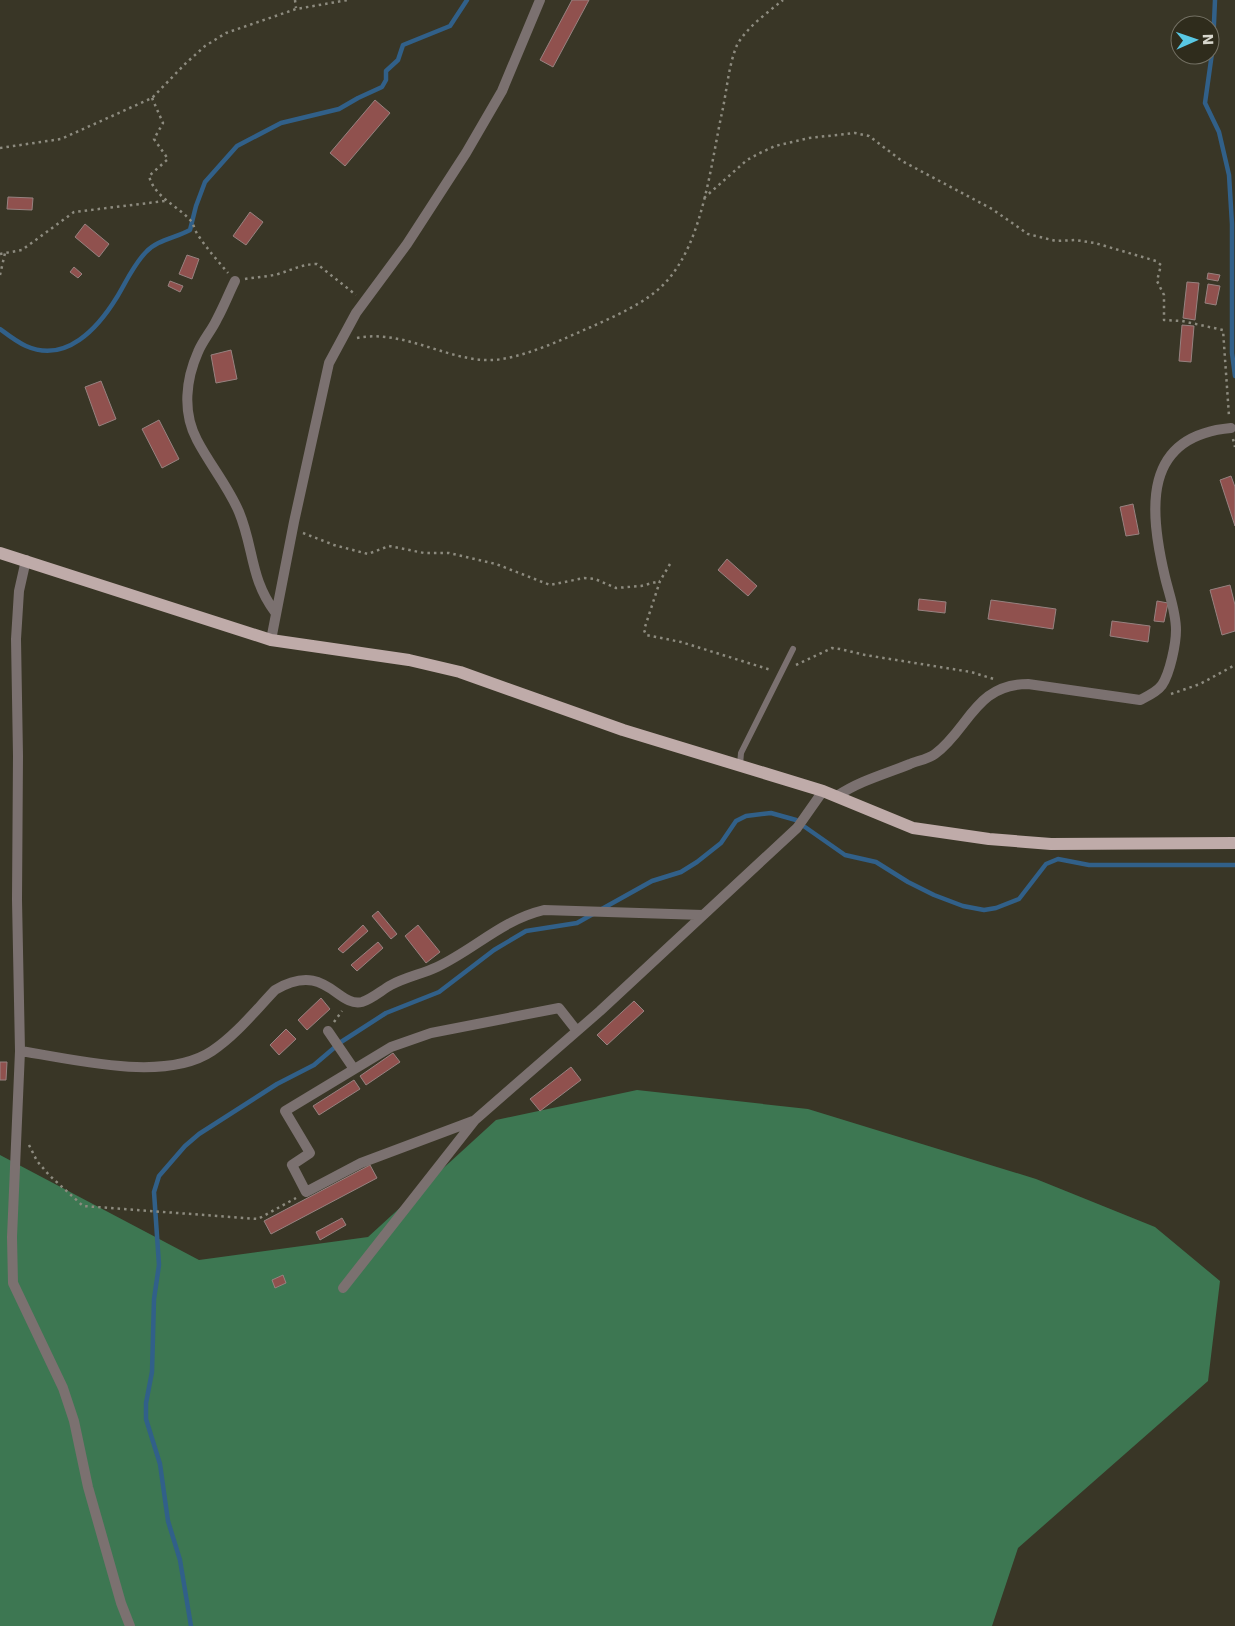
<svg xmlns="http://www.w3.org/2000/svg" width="1235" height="1626" font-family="'DejaVu Sans',sans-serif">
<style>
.forest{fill:#3d7752}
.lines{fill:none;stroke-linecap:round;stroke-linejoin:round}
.stream{stroke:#316089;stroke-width:4.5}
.building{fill:#90514e;stroke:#978280}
.path{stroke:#8d8b7f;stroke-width:2.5;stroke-dasharray:2.5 4;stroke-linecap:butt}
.lane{stroke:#7b7170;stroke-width:6}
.street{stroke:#7b7170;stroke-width:10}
.primary{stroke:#bfaba9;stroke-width:12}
</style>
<rect width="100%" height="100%" fill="#393626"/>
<path class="forest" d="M637 1090 808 1109 1036 1179 1155 1227 1220 1281 1208 1381 1018 1548 992 1626H0V1155L199 1260 368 1237 496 1120Z"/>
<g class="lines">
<path class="stream" d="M1215 0 1213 46 1205 103 1219 132 1229 175 1232 224V353L1235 376
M0 329C8 335 17 342 26 346 66 364 98 328 117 297 126 282 134 264 146 252 157 240 175 238 190 230L196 206 205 182 237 146 281 123 339 109 358 98 382 87 386 80V71L398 60 403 45 450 26 467 0
M805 827 845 855 876 862 908 882 934 895 963 906 984 910 996 908 1019 899 1046 864 1058 859 1089 865H1235
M600 910 652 881 681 872 697 862 721 843 736 821 746 816 771 813 796 820
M191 1626 180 1560 168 1521 160 1464 146 1419V1403L152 1372 154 1299 159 1265 154 1192 159 1176 185 1146 199 1134 277 1084 314 1065 341 1042 386 1013 439 992 494 950 526 931 577 923 593 914"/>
</g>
<path class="building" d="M572 0H589L553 67 540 60Z
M375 100 390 113 345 166 330 153Z
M8 197 33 198 32 210 7 209Z
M250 212 263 222 246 245 233 236Z
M85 224 109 244 99 257 75 237Z
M187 255 199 259 192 279 179 274Z
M74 267 82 274 78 278 70 272Z
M1208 273 1220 275 1218 281 1207 279Z
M170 281 183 286 180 292 168 286Z
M1187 282 1199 283 1195 320 1183 318Z
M1208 284 1220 286 1216 305 1205 303Z
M1182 325 1194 326 1191 362 1179 361Z
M231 350 237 379 216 383 211 355Z
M101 381 116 419 99 426 85 387Z
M159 420 179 459 162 468 142 429Z
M1231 476 1235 487V526L1220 480Z
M1133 504 1139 534 1126 536 1120 507Z
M727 559 757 586 748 596 718 570Z
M1230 585 1235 605V631L1222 635 1210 590Z
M919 599 946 602 945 613 918 610Z
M991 600 1056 609 1053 629 988 619Z
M1157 601 1168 603 1164 622 1154 621Z
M1112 621 1150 626 1148 642 1110 636Z
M378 911 397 934 391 939 372 916Z
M363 925 368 931 343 953 338 949Z
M418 925 440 952 426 963 405 936Z
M378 942 383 948 357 971 351 965Z
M321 998 330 1009 307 1030 298 1020Z
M634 1001 644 1011 607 1045 597 1035Z
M286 1029 296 1039 279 1055 270 1045Z
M393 1053 400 1062 366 1085 360 1076Z
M0 1062H7L6 1080H0Z
M571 1067 581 1080 540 1111 530 1099Z
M354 1080 360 1089 319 1115 313 1106Z
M370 1165 377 1178 271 1234 264 1221Z
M342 1218 346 1225 320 1240 316 1232Z
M283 1275 286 1283 275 1288 272 1280Z"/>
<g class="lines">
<path class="path" d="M295 0 296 8
M152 98 163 123 154 139 168 159 149 176C155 198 177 205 191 221 194 225 195 231 198 235 207 249 218 261 228 273
M0 148 61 139 152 98 185 64 205 46 226 33 296 9 348 0
M704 198 747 160 760 153 775 146 809 138 855 133 869 136 902 161 992 209 1028 234 1056 241 1075 240 1095 243 1156 261 1161 265 1157 281 1164 295V320L1182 321 1223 330 1229 416
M0 254 22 250 74 212 165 201
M0 275 5 253
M245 279C256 277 267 277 278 274 292 270 302 264 317 264L356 295
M357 338C407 328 455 367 502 359 532 354 563 339 591 327 617 315 646 303 665 283 704 242 711 161 723 108 727 88 729 64 737 45 747 27 767 13 783 0
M1233 439 1235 447
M303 533 334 545 368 554 389 546 424 553H449L496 564 550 585 584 578 595 579 616 588 641 586 660 581
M670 564 660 581 644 630 646 635 681 642 771 670
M796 665 832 648 840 649 865 655 971 672 994 679
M1171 694 1200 684 1235 665
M334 1022 342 1011
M29 1145 37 1161 49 1175 83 1206 258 1219 296 1198"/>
<path class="lane" d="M740 765 741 753 793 649"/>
<path class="street" d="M235 281C229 293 224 306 217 319 212 330 203 340 198 352 186 379 182 412 197 440 210 465 228 486 239 512 254 548 250 579 275 612
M26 560 19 591 16 639 18 756 17 900 20 1051 12 1237 13 1283 63 1388 74 1421 88 1487 121 1603 130 1626
M271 640 294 522 329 363 356 313 407 244 466 153 502 91 540 0
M837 796C859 781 885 774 910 764 917 761 928 759 935 754 969 729 975 684 1028 684L1140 700C1148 696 1157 692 1162 685 1170 673 1176 644 1176 630 1176 612 1169 594 1165 577 1149 510 1142 436 1231 428
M328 1031 354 1069
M20 1051C75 1059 164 1083 212 1051 236 1035 255 1011 275 990 326 960 337 1008 362 1002 372 999 382 990 391 985 406 977 422 974 437 967 475 949 502 920 544 910L703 915
M473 1121 361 1163 306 1192 292 1165 310 1153 285 1111 391 1047 431 1033 559 1008 577 1031
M343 1288 475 1120 600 1011 797 828 823 791"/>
<path class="primary" d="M0 553 271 640 409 660 460 672 623 730 823 791 913 828 989 839 1051 844 1235 843"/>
</g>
<g transform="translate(1195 40) rotate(88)"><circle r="24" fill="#2f2c1c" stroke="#737063"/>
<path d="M0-4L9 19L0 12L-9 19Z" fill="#59c8e4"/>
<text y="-8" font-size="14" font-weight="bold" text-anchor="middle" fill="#d8d7cd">N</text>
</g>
</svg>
